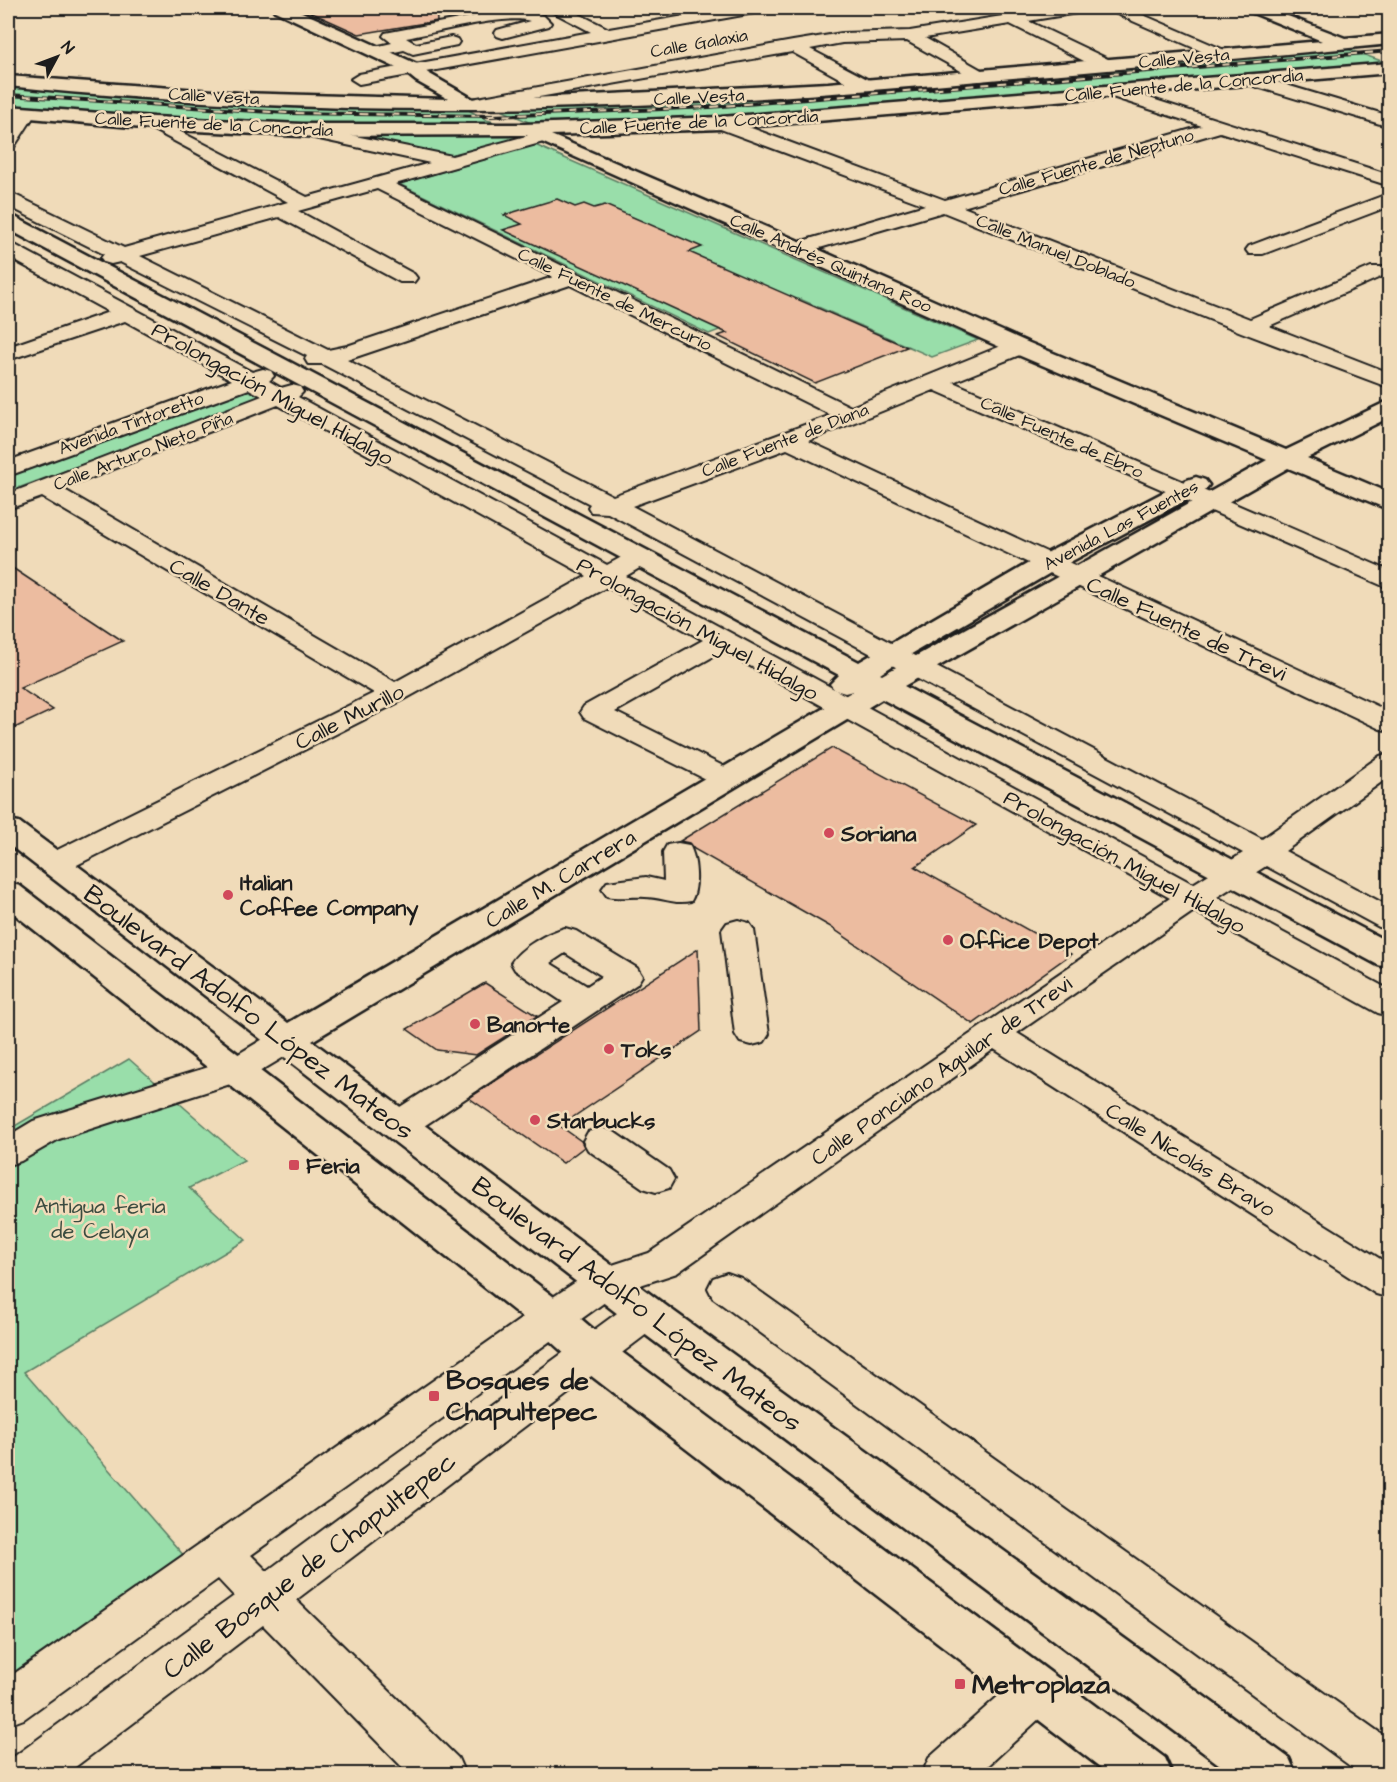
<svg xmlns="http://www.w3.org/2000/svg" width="1397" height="1782" font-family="'Architects Daughter',sans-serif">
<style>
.green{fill:#99deaa;stroke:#5a7d63;stroke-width:1.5}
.building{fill:#ecbca0;stroke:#1c1c1c;stroke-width:1.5}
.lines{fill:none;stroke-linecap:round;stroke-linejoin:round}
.minor-casing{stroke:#1c1c1c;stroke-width:4}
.major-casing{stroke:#1c1c1c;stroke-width:5}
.minor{fill:#f0dbb9;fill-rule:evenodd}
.major{fill:#f0dbb9;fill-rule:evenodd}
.rail-casing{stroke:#1c1c1c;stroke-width:4}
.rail{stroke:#f0dbb9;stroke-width:2;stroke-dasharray:8;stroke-linecap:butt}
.poi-dot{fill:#d1495b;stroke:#f0dbb9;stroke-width:2}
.labels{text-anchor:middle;stroke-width:5;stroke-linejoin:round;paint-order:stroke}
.far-street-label{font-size:18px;fill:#1c1c1c;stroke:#f0dbb9}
.street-label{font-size:22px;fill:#1c1c1c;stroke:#f0dbb9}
.poi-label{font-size:22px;font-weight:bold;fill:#1c1c1c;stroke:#f0dbb9;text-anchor:start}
.park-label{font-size:22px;fill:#3b4c40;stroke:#f0dbb9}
.near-street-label{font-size:27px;fill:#1c1c1c;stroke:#f0dbb9}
.near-poi-label{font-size:27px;font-weight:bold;fill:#1c1c1c;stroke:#f0dbb9;text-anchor:start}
</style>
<rect width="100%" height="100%" fill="#f0dbb9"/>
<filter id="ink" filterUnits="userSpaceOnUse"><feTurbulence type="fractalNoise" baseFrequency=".0167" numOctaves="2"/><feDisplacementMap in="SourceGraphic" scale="12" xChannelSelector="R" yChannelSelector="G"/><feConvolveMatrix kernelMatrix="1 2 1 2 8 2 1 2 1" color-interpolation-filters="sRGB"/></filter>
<g filter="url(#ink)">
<path class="green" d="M1342 47 1390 64 711 121 540 127 492 106 617 103Z
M8 85 459 105 487 120 501 124 375 129 71 116 8 110Z
M519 132 529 136 449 157 332 133Z
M535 145 978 340 932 357 800 299 709 334 399 184Z
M250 387 258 391 260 395 257 400 21 487 8 489V477L168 415Z
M129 1059 244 1160 189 1188 246 1240 24 1372 185 1557 8 1686V1130Z"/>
<path class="building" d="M301 8H436L437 21 359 34Z
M557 199 575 207 584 204 594 208 605 205 702 247 689 252 907 347 815 383 718 336 727 333 503 230 522 224 504 215Z
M8 565 123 641 20 688 53 710 8 731Z
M832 748 976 825 915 867 1071 954 973 1024 829 926 694 849 689 843 680 841Z
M698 949 701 1031 560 1126 581 1141 584 1147 563 1163 469 1098Z
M485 983 537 1016 476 1055 437 1050 407 1029Z"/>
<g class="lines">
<defs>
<path id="minor" d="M549 8H567L609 29 731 8H762L754 13 359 84 351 79 359 74 591 32 551 11Z
M1052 8H1085L1077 13 1028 21 1112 61 1114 65 1112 69H1100L1010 24 925 38 985 72 987 76 985 80 979 81 907 41 842 43 810 49 871 81 873 85 871 89H859L792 52 472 109 466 108 463 104 466 100 472 99 793 41 842 33 910 31Z
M1107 8H1127L1229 52 1231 55 1223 60 1217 58 1110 11Z
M525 9 544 16 551 23 549 26 503 38 497 36 495 33 497 30 530 21C508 13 433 33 406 38L416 44 451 37 457 39 459 42 457 45 413 54 404 50 376 56 368 51 370 48 392 43 383 36 385 33 506 10Z
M1250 74 1390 116V127L1244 83 1242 79Z
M1115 87 1390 175V186L1220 132 963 207 1250 319 1371 267H1385L1388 271 1385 275 1269 326 1390 373V388L1241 332 943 212 806 252H792L789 248 792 244 925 205 715 127 712 123 715 119H727L945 200 1202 126 1109 96 1107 92 1109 88Z
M27 108 33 109 36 113 14 147 8 148V130L21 109Z
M154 118 307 197 430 163 296 134 293 130 296 126 302 125 452 156 541 132 547 133 550 137 547 141 395 184 851 407 1011 342 1019 341 1027 342 1030 347 1027 352 953 382 1390 571V589L934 390 808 441 1390 712V731L1380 729 787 449 632 506 1262 839 1380 756 1390 753V776L1285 851 1390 907V930L1379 927 1266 866 1217 897 1390 990V1016L1378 1013 1194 911 1017 1033 1390 1265V1298L1376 1294 994 1049 677 1273 619 1292 251 1555 267 1571 632 1302 646 1298 660 1302 666 1313 660 1324 296 1600 458 1758 465 1774H409L263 1625 66 1774H8L12 1758 234 1596 218 1579 24 1719 8 1725V1678L538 1307 591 1272 649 1253 1170 898 723 651 615 712 737 773 742 779 737 785 727 788 717 785 584 718 580 712 584 706 703 640 607 587 405 699 65 871 54 873 43 871 38 864 43 857 374 693 42 497 8 509V494L262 396 249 389 8 476V461L232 380 125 321 8 360V347L109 312 8 257V243L15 245 252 372 263 369 271 371 274 376 269 381 281 388 292 385 300 387 303 392 298 397 607 565C621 558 632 549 648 553L652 558 648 563 626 576 1193 884 1243 853 608 513 591 512 588 507 590 504 322 364H308L305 359 307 356 120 262 111 264 104 262 101 258 104 254 8 206V193L15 195 124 248 288 202 148 127 145 123 148 119ZM377 189 553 277 347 346 328 350 140 256 279 217 400 282H414L417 278 414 274 298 211ZM570 285 831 415 613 496 347 360ZM278 405 587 576 395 682 63 489Z
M1390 193V206L1263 254H1249L1246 250 1249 246Z
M678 843 689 845C697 857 699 889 691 901 674 905 661 897 645 897 631 896 620 899 607 896L602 889 607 882 646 877 664 881 663 852 667 845Z
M738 920 749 923 754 930 769 1034 764 1042 752 1045 740 1042 735 1034 722 930 727 923Z
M565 928 576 931 637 968 642 976 637 984 412 1134 399 1137 386 1134 381 1125 386 1116 563 1002 515 970 511 963C521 947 547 933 565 928ZM565 953 602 976 587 986 550 963Z
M287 1029 299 1032 304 1040 299 1048 249 1078 59 1139 21 1161 8 1165V1136L33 1121 225 1062 275 1032Z
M601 1128 614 1132 669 1170 674 1179 669 1188 656 1192 643 1188 588 1150 583 1141 588 1132Z
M727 1273 741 1278 1390 1740V1774H1361L713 1298 708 1288 713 1278Z
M1037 1670 1053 1676 1060 1691 1053 1706 979 1774H922L929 1758 1021 1676Z"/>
<path id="major" d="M273 8H293L417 64 428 73 473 99 532 98 828 83 1322 41 1248 11 1246 8H1267L1345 38 1390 34V44C1260 57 1131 68 1001 79 826 95 649 108 473 109 318 110 162 102 8 86V76L240 93 448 99 416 81 405 72 275 11Z
M1390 63V73L721 129 551 135 806 244 1027 342 1286 450 1390 400V417L1307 458 1390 493V510L1288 468 904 686 1390 943V968L1378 965 882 699 312 1041 661 1302 1289 1758 1296 1774H1232L631 1324 8 844V820L19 822 288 1023 853 691 845 693 835 690 830 684 839 675 8 229V215L15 217 859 662 1039 557 1187 480 1196 477 1205 480 1209 485 1205 490 1057 569 901 660 880 674 882 675 1267 460 1011 352 526 135 302 136 154 129 8 116V106L154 117 302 124H524L721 117Z
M8 883 20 886 567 1307 607 1341 1165 1758 1172 1774H1109L577 1365 537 1329 8 909Z"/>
</defs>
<use href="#minor" class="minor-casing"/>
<use href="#major" class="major-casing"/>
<use href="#minor" class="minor"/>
<use href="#major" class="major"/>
<defs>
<path id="rail" d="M8 95 287 113 492 116 710 107 1390 51"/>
</defs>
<use href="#rail" class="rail-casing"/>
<use href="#rail" class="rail"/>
</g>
</g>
<g class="poi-dot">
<circle cx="829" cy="833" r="6"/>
<circle cx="228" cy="895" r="6"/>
<circle cx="948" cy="940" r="6"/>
<circle cx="475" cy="1024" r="6"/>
<circle cx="609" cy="1049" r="6"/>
<circle cx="535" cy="1120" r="6"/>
<rect x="288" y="1159" width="12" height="12" rx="3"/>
<rect x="428" y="1390" width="12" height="12" rx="3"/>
<rect x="954" y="1678" width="12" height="12" rx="3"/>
</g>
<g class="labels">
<g class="far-street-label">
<text transform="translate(699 43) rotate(-10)" y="6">Calle Galaxia</text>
<text transform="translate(1184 58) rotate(-5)" y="6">Calle Vesta</text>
<text transform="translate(1184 85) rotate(-5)" y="6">Calle Fuente de la Concordia</text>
<text transform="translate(214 96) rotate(3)" y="6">Calle Vesta</text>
<text transform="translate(699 97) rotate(-3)" y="6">Calle Vesta</text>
<text transform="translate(699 122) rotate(-3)" y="6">Calle Fuente de la Concordia</text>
<text transform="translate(214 124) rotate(3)" y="6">Calle Fuente de la Concordia</text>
<text transform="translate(1096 162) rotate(-16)" y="6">Calle Fuente de Neptuno</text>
<text transform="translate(1056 251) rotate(22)" y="6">Calle Manuel Doblado</text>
<text transform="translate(831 263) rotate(24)" y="6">Calle Andrés Quintana Roo</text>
<text transform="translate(615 299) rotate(26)" y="6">Calle Fuente de Mercurio</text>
<text transform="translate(131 423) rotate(-20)" y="6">Avenida Tintoretto</text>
<text transform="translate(1062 437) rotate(24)" y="6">Calle Fuente de Ebro</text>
<text transform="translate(785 440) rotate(-21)" y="6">Calle Fuente de Diana</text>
<text transform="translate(143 451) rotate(-21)" y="6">Calle Arturo Nieto Piña</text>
<text transform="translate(1121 525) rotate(-28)" y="6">Avenida Las Fuentes</text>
</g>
<g class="street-label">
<text transform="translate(273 393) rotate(29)" y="8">Prolongación Miguel Hidalgo</text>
<text transform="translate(220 591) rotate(30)" y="8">Calle Dante</text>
<text transform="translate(698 628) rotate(29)" y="8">Prolongación Miguel Hidalgo</text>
<text transform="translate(1187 628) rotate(25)" y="8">Calle Fuente de Trevi</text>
<text transform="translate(349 716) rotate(-27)" y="8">Calle Murillo</text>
<text transform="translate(1125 861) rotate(29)" y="8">Prolongación Miguel Hidalgo</text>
<text transform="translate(560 878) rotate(-31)" y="8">Calle M. Carrera</text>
<text transform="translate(941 1070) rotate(-35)" y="8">Calle Ponciano Aguilar de Trevi</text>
<text transform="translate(1191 1159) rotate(32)" y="8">Calle Nicolás Bravo</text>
</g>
<g class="poi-label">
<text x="841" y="841">Soriana</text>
<text x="240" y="890">Italian<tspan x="240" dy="25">Coffee Company</tspan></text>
<text x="960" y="948">Office Depot</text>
<text x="487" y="1032">Banorte</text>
<text x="621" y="1057">Toks</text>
<text x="547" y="1128">Starbucks</text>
<text x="306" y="1173">Feria</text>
</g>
<g class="park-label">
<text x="100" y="1213">Antigua feria<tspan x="100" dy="25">de Celaya</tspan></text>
</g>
<g class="near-street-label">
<text transform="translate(249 1012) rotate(37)" y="9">Boulevard Adolfo López Mateos</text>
<text transform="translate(637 1304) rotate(37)" y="9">Boulevard Adolfo López Mateos</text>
<text transform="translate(309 1565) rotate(-37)" y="9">Calle Bosque de Chapultepec</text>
</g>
<g class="near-poi-label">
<text x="446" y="1389">Bosques de<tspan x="446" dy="31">Chapultepec</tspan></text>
<text x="972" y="1693">Metroplaza</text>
</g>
</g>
<rect width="1397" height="1782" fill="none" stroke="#f0dbb9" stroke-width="30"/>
<rect x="15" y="15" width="1367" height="1752" fill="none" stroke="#1c1c1c" stroke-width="2" filter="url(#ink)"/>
<g transform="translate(57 57) rotate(49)" stroke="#f0dbb9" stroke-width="4.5" paint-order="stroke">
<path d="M0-4.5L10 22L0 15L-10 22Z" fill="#1c1c1c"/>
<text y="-9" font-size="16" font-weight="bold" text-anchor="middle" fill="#1c1c1c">N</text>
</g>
</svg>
